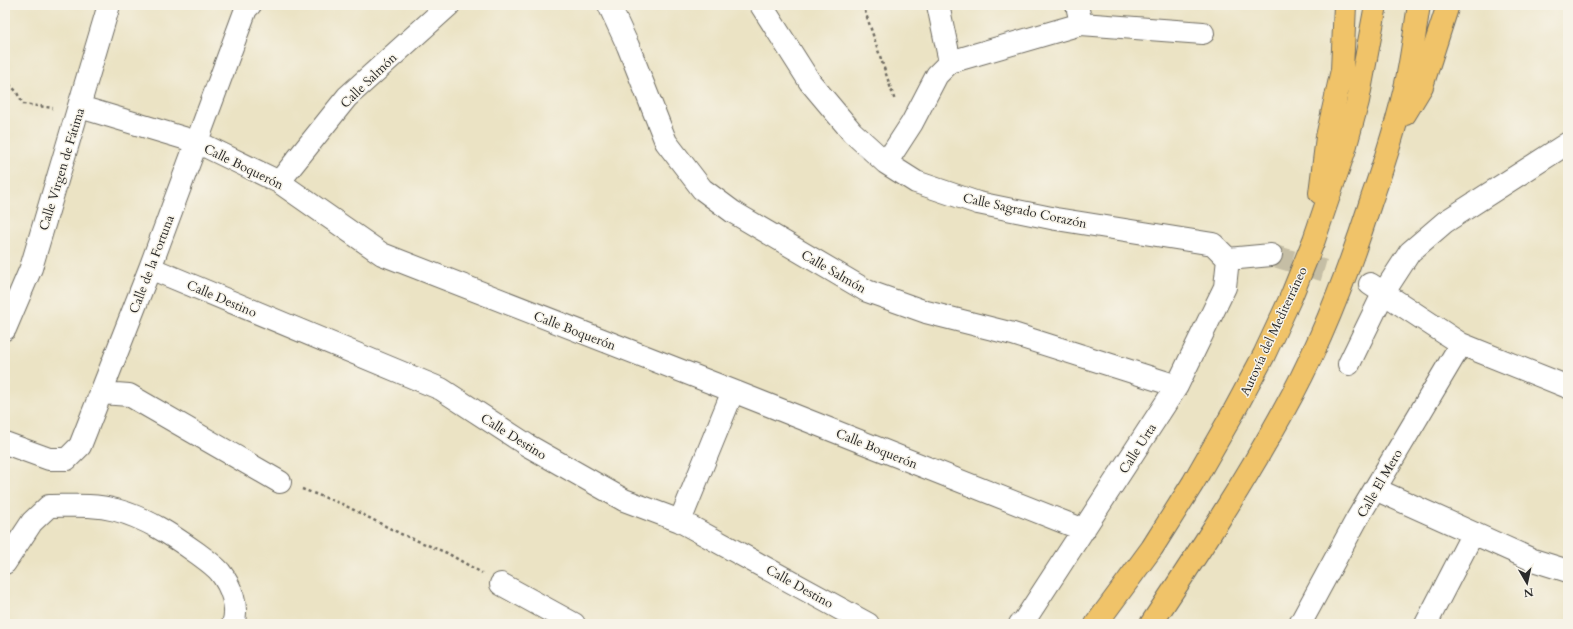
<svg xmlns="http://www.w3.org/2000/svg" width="1573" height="629" font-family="Cardo,serif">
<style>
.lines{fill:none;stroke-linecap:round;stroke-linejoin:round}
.minor-tunnel{stroke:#c5bea5;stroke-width:22;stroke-dasharray:22 11;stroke-linecap:butt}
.minor-casing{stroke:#6e6b61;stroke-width:24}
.highway-casing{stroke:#6e6b61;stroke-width:24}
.path{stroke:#6e6b61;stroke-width:2.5;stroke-dasharray:3 3;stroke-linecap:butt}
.minor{stroke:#fff;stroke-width:22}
.highway{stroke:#f0c369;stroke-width:22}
.labels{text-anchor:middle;stroke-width:3;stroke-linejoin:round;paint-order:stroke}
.street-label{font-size:13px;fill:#2b2b2b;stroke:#f7f3e8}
</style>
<rect width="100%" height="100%" fill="#f7f3e8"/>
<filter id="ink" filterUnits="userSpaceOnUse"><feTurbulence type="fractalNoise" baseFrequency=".025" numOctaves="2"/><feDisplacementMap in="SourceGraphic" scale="8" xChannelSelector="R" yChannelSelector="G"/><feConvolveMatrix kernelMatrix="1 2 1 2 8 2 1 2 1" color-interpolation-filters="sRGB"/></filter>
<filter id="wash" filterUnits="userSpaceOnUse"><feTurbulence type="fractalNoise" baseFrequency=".012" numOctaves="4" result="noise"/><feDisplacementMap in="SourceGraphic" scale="16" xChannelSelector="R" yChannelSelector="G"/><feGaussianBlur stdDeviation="0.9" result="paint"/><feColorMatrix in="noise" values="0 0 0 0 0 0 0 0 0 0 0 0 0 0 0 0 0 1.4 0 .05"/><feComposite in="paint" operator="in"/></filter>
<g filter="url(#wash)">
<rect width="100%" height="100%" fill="#ebe3c4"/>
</g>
<g filter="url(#ink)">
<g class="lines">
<path class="minor-tunnel" d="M1271 255 1370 284"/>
<defs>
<path id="minor" d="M609 5 628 46 666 142 702 189 733 212 867 291 926 312 1013 334 1177 386
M761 5 810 82 852 132 886 163 916 182 978 203 1056 219 1213 244 1228 259 1271 255
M938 5 950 62
M1077 5 1081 24
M80 107 197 142 279 182 382 254 733 391 1084 530
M886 163 912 123 937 75 950 62 1081 24 1203 33
M279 182 347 97 449 5
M150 268 441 389 527 445 624 500 680 521 868 624
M1370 284 1461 344 1568 387
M5 329 31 268 109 5
M1349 364 1384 292 1410 252 1445 222 1568 143
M102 393 129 395 280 482
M5 443 49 459H67L80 446 150 268 246 9 250 5
M1375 489 1533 560 1568 571
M680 521 733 391
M5 563 32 522 49 506C71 506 93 504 116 510 146 518 172 535 197 553 205 559 214 565 220 572 231 586 239 607 233 624
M501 584 574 624
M1020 624 1024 621 1177 386 1225 287 1228 259
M1300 624 1357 519 1461 344
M1426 624 1473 533"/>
<path id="highway" d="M1405 114 1422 86 1448 5
M1320 193 1327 137 1342 70 1345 5
M1096 624 1152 548 1193 483 1233 413 1264 355 1291 297 1314 240 1344 152 1358 101 1376 5
M1151 624C1197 555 1243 485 1283 412 1320 346 1348 273 1371 201 1385 161 1398 121 1407 79 1412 55 1415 30 1419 5"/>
</defs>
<use href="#minor" class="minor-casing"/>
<use href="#highway" class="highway-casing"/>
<path class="path" d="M863 5 895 101
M5 80 16 91 23 104 53 108
M302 489 342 504 401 534 447 553 482 573"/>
<use href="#minor" class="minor"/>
<use href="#highway" class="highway"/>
</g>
</g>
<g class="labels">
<g class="street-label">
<text transform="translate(368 80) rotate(-44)" y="5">Calle Salmón</text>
<text transform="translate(244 166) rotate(26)" y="5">Calle Boquerón</text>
<text transform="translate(61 169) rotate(-73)" y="5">Calle Virgen de Fátima</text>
<text transform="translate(1025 210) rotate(12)" y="5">Calle Sagrado Corazón</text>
<text transform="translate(151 264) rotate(-69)" y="5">Calle de la Fortuna</text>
<text transform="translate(834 271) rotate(30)" y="5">Calle Salmón</text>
<text transform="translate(222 298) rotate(23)" y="5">Calle Destino</text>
<text transform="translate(575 330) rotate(21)" y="5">Calle Boquerón</text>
<text transform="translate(1273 331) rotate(-65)" y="5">Autovía del Mediterráneo</text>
<text transform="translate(514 436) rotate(32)" y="5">Calle Destino</text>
<text transform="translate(877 448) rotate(22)" y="5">Calle Boquerón</text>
<text transform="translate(1137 448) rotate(-57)" y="5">Calle Urta</text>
<text transform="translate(1379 483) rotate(-60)" y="5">Calle El Mero</text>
<text transform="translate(800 586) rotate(29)" y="5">Calle Destino</text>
</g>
</g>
<rect width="1573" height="629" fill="none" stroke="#f7f3e8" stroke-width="20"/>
<g transform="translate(1527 583) rotate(171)" stroke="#f7f3e8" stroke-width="3" paint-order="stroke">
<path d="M0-3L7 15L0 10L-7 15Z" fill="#2b2b2b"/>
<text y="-6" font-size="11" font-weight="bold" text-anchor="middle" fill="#2b2b2b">N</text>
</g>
</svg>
